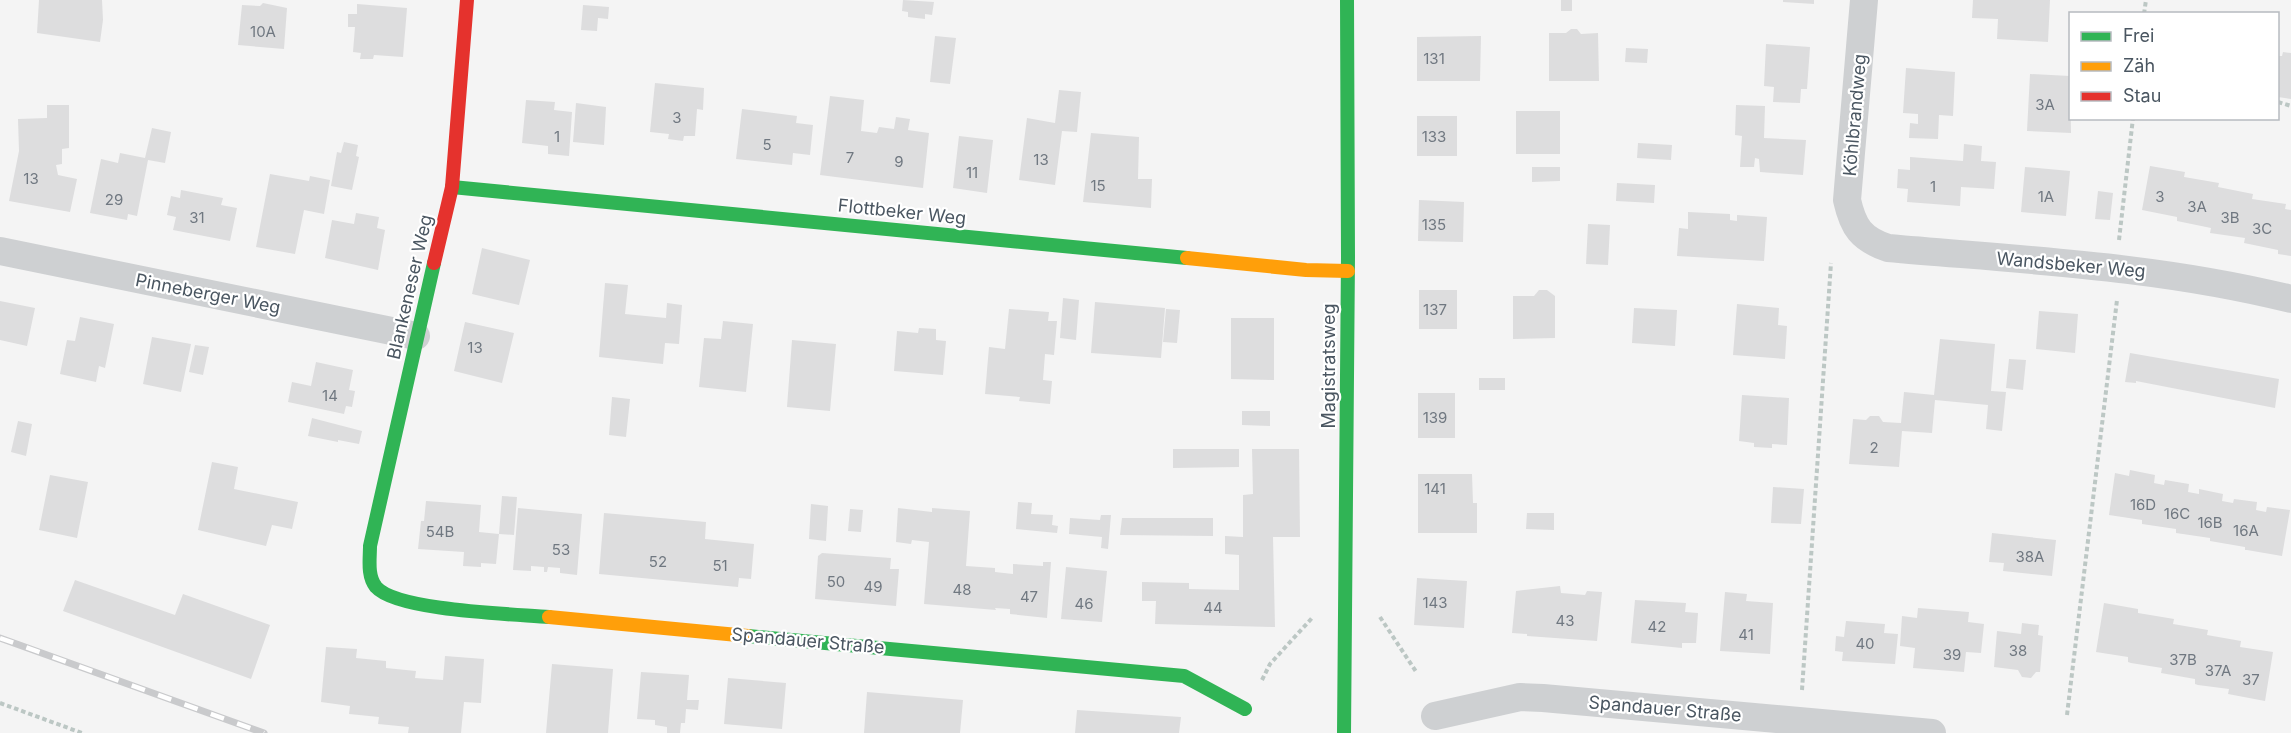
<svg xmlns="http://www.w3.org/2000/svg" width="2291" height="733" font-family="Inter,sans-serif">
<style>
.building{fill:#ddddde}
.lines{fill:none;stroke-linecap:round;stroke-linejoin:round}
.path{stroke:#bcc7c4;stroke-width:4;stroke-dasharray:4.5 3;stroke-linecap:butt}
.street{stroke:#ced0d2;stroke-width:28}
.fast{stroke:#30b455;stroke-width:14}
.slow{stroke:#ff9f0a;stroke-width:14}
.jam{stroke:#e5322d;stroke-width:14}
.rail-casing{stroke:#c9cacc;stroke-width:7}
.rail{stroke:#fff;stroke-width:4.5;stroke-dasharray:14;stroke-linecap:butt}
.labels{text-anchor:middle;stroke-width:4.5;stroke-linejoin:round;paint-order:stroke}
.number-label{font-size:15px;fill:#707881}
.street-label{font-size:18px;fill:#4a5661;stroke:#fff}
</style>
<rect width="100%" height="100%" fill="#f4f4f4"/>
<path class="building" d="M39 0H102L103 20 100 42 37 33Z
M903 0 934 2 932 15 925 14V19L908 17V12L902 11Z
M1561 0H1572V11H1561Z
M1783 0H1814V4L1783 2Z
M1973 0H2050L2048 42 1997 39 1998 19 1972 18Z
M263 3 287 8 284 49 238 45 242 5 260 6Z
M357 4 407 8 403 57 374 55 373 59H360L361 53 353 52 355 27H348V14H357Z
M583 5 609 7 608 19 598 18 597 31 581 30Z
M1571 29H1577L1581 34 1598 33 1599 81H1549V33H1566Z
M935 36 956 38 950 84 930 82Z
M1481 36 1480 81H1417V37Z
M1766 44 1810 47 1807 89H1801L1800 103 1773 102 1774 87 1764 86Z
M1626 48 1648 49 1647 63 1625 62Z
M2283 52 2291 53V99L2278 97V56H2282Z
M1906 68 1955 72 1953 116 1939 115 1938 139 1909 138 1910 123 1918 124V114L1903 113Z
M2030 74 2070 76 2071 133 2027 131Z
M655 83 704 88 703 110 697 109 695 136H684L683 141 668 139 669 134 650 132Z
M1059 90 1081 92 1077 132 1062 131 1055 185 1019 180 1027 118 1055 123Z
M830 96 864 100 861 131 877 133 879 127 894 129 896 117 910 119 908 130 929 133 923 188 820 175Z
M526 100 555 102 554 110 572 112 569 156 548 154V146L522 143Z
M576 103 606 107 604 145 573 142Z
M47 105H69V148L62 149V164L56 165 58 175 77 179 70 212 9 201 19 151 18 119 47 118Z
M1736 105 1765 106 1764 138 1806 140 1803 175 1760 172 1759 159 1755 158 1754 167H1740L1742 136 1735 135Z
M742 109 797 116 796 123 813 125 810 155 793 153 792 165 736 159Z
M1516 111H1560V154H1516Z
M1417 116H1457V156H1417Z
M152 128 171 132 165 163 148 160 137 216 128 214 127 220 90 213 101 159 118 163 120 153 145 158Z
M1091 133 1139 137 1138 179H1152L1151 208 1083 202Z
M959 136 993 140 987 193 953 188Z
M344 142 358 145 356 156 359 157 352 190 331 186 337 152 341 153Z
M1638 143 1672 145 1671 160 1637 158Z
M1964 144 1982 146 1981 161 1996 162 1994 189 1961 187 1960 206 1907 202 1908 189 1897 188 1898 169 1910 170V157L1963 161Z
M2150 166 2185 172 2184 177 2219 183 2218 187 2253 194 2252 199 2286 204 2285 209 2291 210V256L2278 254V250L2244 243 2245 238 2210 233 2211 228 2177 221V217L2142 210Z
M1532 167H1560V181L1532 182Z
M2025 167 2070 171 2066 216 2021 212Z
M270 174 309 181 310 176 330 180 324 214 304 210 295 254 256 247Z
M1617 183 1655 185 1654 203 1616 201Z
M181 190 223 198 221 205 237 208 230 241 173 230 176 217 167 215 171 196 180 198Z
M2098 191 2113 193 2110 220 2095 219Z
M1419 200 1464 202 1463 242 1418 241Z
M1688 212 1730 214V220L1737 221V215L1767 217 1764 261 1677 256 1679 228 1688 229Z
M356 213 379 217 377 228 385 230 378 270 325 258 332 220 354 224Z
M1588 224 1610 225 1608 265 1586 264Z
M482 248 530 260 519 305 472 294Z
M605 283 628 285 625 314 666 318 667 303 682 305 679 344 665 343 663 364 599 357Z
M1419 290H1457V329H1419Z
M1539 290H1547L1555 296V338L1513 339V296H1534Z
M1063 298 1079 300 1076 340 1060 338Z
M0 301 35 308 27 346 0 340Z
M1095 302 1165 308 1161 358 1091 353Z
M1737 304 1779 308 1778 325 1787 326 1785 359 1733 355Z
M1634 308 1677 310 1675 346 1632 343Z
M1009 309 1049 312 1048 321H1057L1054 355 1045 354 1043 380 1052 381 1050 404 1019 401 1020 397 985 394 989 347 1005 349Z
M1166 309 1180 310 1177 343 1163 342Z
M2039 311 2078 314 2075 353 2036 349Z
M80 317 114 324 105 368 99 366 96 382 60 374 67 340 75 341Z
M1231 318H1274V380L1231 379Z
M723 321 753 324 746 392 699 387 704 338 721 339Z
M465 322 514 333 502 383 454 371Z
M919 328 936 329V340L946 341 943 375 894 371 897 331 918 333Z
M152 337 191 344 181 392 143 384Z
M1940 339 1995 344 1991 391 2006 392 2002 431 1986 429 1988 405 1935 400 1932 433 1902 431 1899 467 1849 464 1853 419 1866 420 1870 416H1879L1883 422 1901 423 1904 392 1934 395Z
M792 340 836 344 830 411 787 407Z
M195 345 209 347 203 375 189 372Z
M2130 353 2279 379 2275 408 2136 381V383L2125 382Z
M2009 359 2026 360 2023 390 2006 388Z
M316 362 353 370 349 390 355 391 352 407 346 406 344 414 288 402 292 382 311 386Z
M1479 378H1505V390H1479Z
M1418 393H1455V438H1418Z
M1742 395 1789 398 1787 445 1772 444V448L1754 447V443L1739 441Z
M612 397 630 399 626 437 609 435Z
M1242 411H1270V426L1242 425Z
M312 418 362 431 359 444 338 440V442L308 436Z
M18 421 32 424 26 456 11 452Z
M1173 449H1239V467L1173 468Z
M1252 449H1299L1300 537H1273L1275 627 1155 624 1156 601H1142V582L1189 583V589L1239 590V555L1225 554V536L1243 537V495L1253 494Z
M212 462 238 467 234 489 298 502 292 529 272 525 266 546 198 530Z
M2130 470 2155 475 2154 483 2164 485 2165 480 2189 484 2188 492 2199 494V489L2223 494 2222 501 2233 503 2234 499 2257 502 2256 510 2266 512 2267 507 2290 510 2282 556 2247 550H2245V547L2210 541V538L2176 533V529L2142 524V520L2109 515 2115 473 2129 476Z
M1418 474H1472L1473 503H1477V533H1418Z
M50 475 88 482 77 538 39 530Z
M1773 487 1804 489 1801 524 1771 523Z
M502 496 517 497 514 535 499 534Z
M426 501 481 505 479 532 499 534 496 564 481 563V567L463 566 464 552 418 549 421 521H424Z
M1018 502 1032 503 1031 514 1053 515 1052 525 1058 526 1057 533 1016 529Z
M811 504 828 506 826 541 809 539Z
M518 508 582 514 577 575 560 573V568L548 567 547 572H544V567L531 566V571L513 570Z
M898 508 932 512V508L970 511 966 566 995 568V572L1013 574V564L1043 566V562H1051L1047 618 1010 614V609L995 608 996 610 924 604 929 542 912 540 911 544 896 542Z
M850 509 863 510 861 532 848 531Z
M604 513 706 522 705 539 754 544 751 579 739 578 738 587 599 574Z
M1527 513H1554V530L1526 529Z
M1101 515H1111L1108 549 1101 548 1102 537 1069 534 1070 518 1100 520Z
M1122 518H1213V536L1120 535Z
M1992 533 2056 540 2052 576 2003 571 2004 563 1989 562Z
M822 553 891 558 890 569H899L896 606 815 599 818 556Z
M1066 567 1107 571 1102 622 1061 619Z
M1417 578 1467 581 1464 628 1414 625Z
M75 580 175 615 183 594 270 625 251 679 63 611Z
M1560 586 1561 593 1585 595 1587 591 1602 592 1597 641 1527 636V634L1512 633 1516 591Z
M1725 592 1747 594 1746 601 1773 603 1770 654 1720 651Z
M1635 600 1686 603 1685 612 1698 613 1696 643H1682V648L1631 643Z
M2104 603 2138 609V613L2174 619 2173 624 2208 630 2207 635 2241 641 2240 647 2273 652 2265 701 2228 694 2229 689 2198 685 2195 684V679L2161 673 2162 668 2131 663 2128 662V657L2096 652Z
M1918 608 1969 612 1968 622 1984 624 1981 653 1966 652 1964 672 1913 668 1915 648 1900 646 1902 616 1917 618Z
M1846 621 1885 624 1884 633 1898 634 1895 664 1842 661 1843 652 1835 651 1836 636 1844 637Z
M2022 623 2039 625 2038 635 2043 636 2040 672H2036L2031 678 2022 677 2018 670 1994 667 1997 631 2021 634Z
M326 647 357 649 356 658 386 661V668L416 671 415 678 443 680 445 656 484 659 481 703 464 702 461 733H408L409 727 378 724 379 717 349 714 350 706 321 702Z
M552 664 613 669 608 733H546Z
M641 672 689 675 687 700H699L698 710 686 709 685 723H681L680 733H667V727L655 725V720L637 719Z
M728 678 786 683 782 729 724 724Z
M867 692 963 700 960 733H864Z
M1077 710 1181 717 1179 733H1075Z"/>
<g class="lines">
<path class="path" d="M2144 14 2146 0
M2278 102 2291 106
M2119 240 2133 118
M1380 617 1417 673
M1262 680 1270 664 1312 618
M1802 690 1831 263
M0 703 82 733
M2067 715 2117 300"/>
<path class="street" d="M1864 0 1847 200C1853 227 1861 239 1888 248 2023 260 2159 266 2291 299
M0 251 416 336
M1435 716 1520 697 1543 698 1932 733"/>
<path class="fast" d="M452 187 1187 258
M434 263 370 546C370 559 367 576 376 587 397 611 514 614 549 617
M748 636 1184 676 1245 709
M1344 733 1348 257 1347 0"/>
<path class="slow" d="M1187 258 1306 270 1348 271
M549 617 748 636"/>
<path class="jam" d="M434 263 452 187 467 0"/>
<defs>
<path id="rail" d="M0 638 264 733"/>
</defs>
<use href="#rail" class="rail-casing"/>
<use href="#rail" class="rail"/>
</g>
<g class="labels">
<g class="number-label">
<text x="263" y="37">10A</text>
<text x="1434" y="64">131</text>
<text x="2045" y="110">3A</text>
<text x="677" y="123">3</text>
<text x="557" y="142">1</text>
<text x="1434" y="142">133</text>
<text x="767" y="150">5</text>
<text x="850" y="163">7</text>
<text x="1041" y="165">13</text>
<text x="899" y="167">9</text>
<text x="972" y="178">11</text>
<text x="31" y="184">13</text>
<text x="1098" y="191">15</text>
<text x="1933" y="192">1</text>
<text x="2046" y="202">1A</text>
<text x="2160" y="202">3</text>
<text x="114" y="205">29</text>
<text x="2197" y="212">3A</text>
<text x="197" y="223">31</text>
<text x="2230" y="223">3B</text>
<text x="1434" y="230">135</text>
<text x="2262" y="234">3C</text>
<text x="1435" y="315">137</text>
<text x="475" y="353">13</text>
<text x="330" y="401">14</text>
<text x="1435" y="423">139</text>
<text x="1874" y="453">2</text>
<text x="1435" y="494">141</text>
<text x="2143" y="510">16D</text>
<text x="2177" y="519">16C</text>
<text x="2210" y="528">16B</text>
<text x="2246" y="536">16A</text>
<text x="440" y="537">54B</text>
<text x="561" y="555">53</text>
<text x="2030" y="562">38A</text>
<text x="658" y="567">52</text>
<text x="720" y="571">51</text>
<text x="836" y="587">50</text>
<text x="873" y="592">49</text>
<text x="962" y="595">48</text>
<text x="1029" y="602">47</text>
<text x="1435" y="608">143</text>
<text x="1084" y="609">46</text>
<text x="1213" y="613">44</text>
<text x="1565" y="626">43</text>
<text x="1657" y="632">42</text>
<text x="1746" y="640">41</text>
<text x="1865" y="649">40</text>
<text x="2018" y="656">38</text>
<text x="1952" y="660">39</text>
<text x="2183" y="665">37B</text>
<text x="2218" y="676">37A</text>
<text x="2251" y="685">37</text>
</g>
<g class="street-label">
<text transform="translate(1855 115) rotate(-85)" y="6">Köhlbrandweg</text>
<text transform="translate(902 212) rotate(6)" y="6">Flottbeker Weg</text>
<text transform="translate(2071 265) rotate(5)" y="6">Wandsbeker Weg</text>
<text transform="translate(410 287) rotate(-77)" y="6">Blankeneser Weg</text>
<text transform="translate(208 294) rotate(11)" y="6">Pinneberger Weg</text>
<text transform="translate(1329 366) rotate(-90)" y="6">Magistratsweg</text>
<text transform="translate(808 641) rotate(5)" y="6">Spandauer Straße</text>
<text transform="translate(1665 709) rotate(5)" y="6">Spandauer Straße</text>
</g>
</g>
<rect x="2069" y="12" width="210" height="108" fill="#ffffff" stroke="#b7bbc0" stroke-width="1.5"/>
<rect x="2081" y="32" width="30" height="9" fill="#30b455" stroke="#b7bbc0" stroke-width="1.5"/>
<text x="2123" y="42" font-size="18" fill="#4a5661">Frei</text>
<rect x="2081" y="62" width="30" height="9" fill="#ff9f0a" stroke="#b7bbc0" stroke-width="1.5"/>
<text x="2123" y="72" font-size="18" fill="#4a5661">Zäh</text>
<rect x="2081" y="92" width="30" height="9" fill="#e5322d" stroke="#b7bbc0" stroke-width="1.5"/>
<text x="2123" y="102" font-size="18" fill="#4a5661">Stau</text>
</svg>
